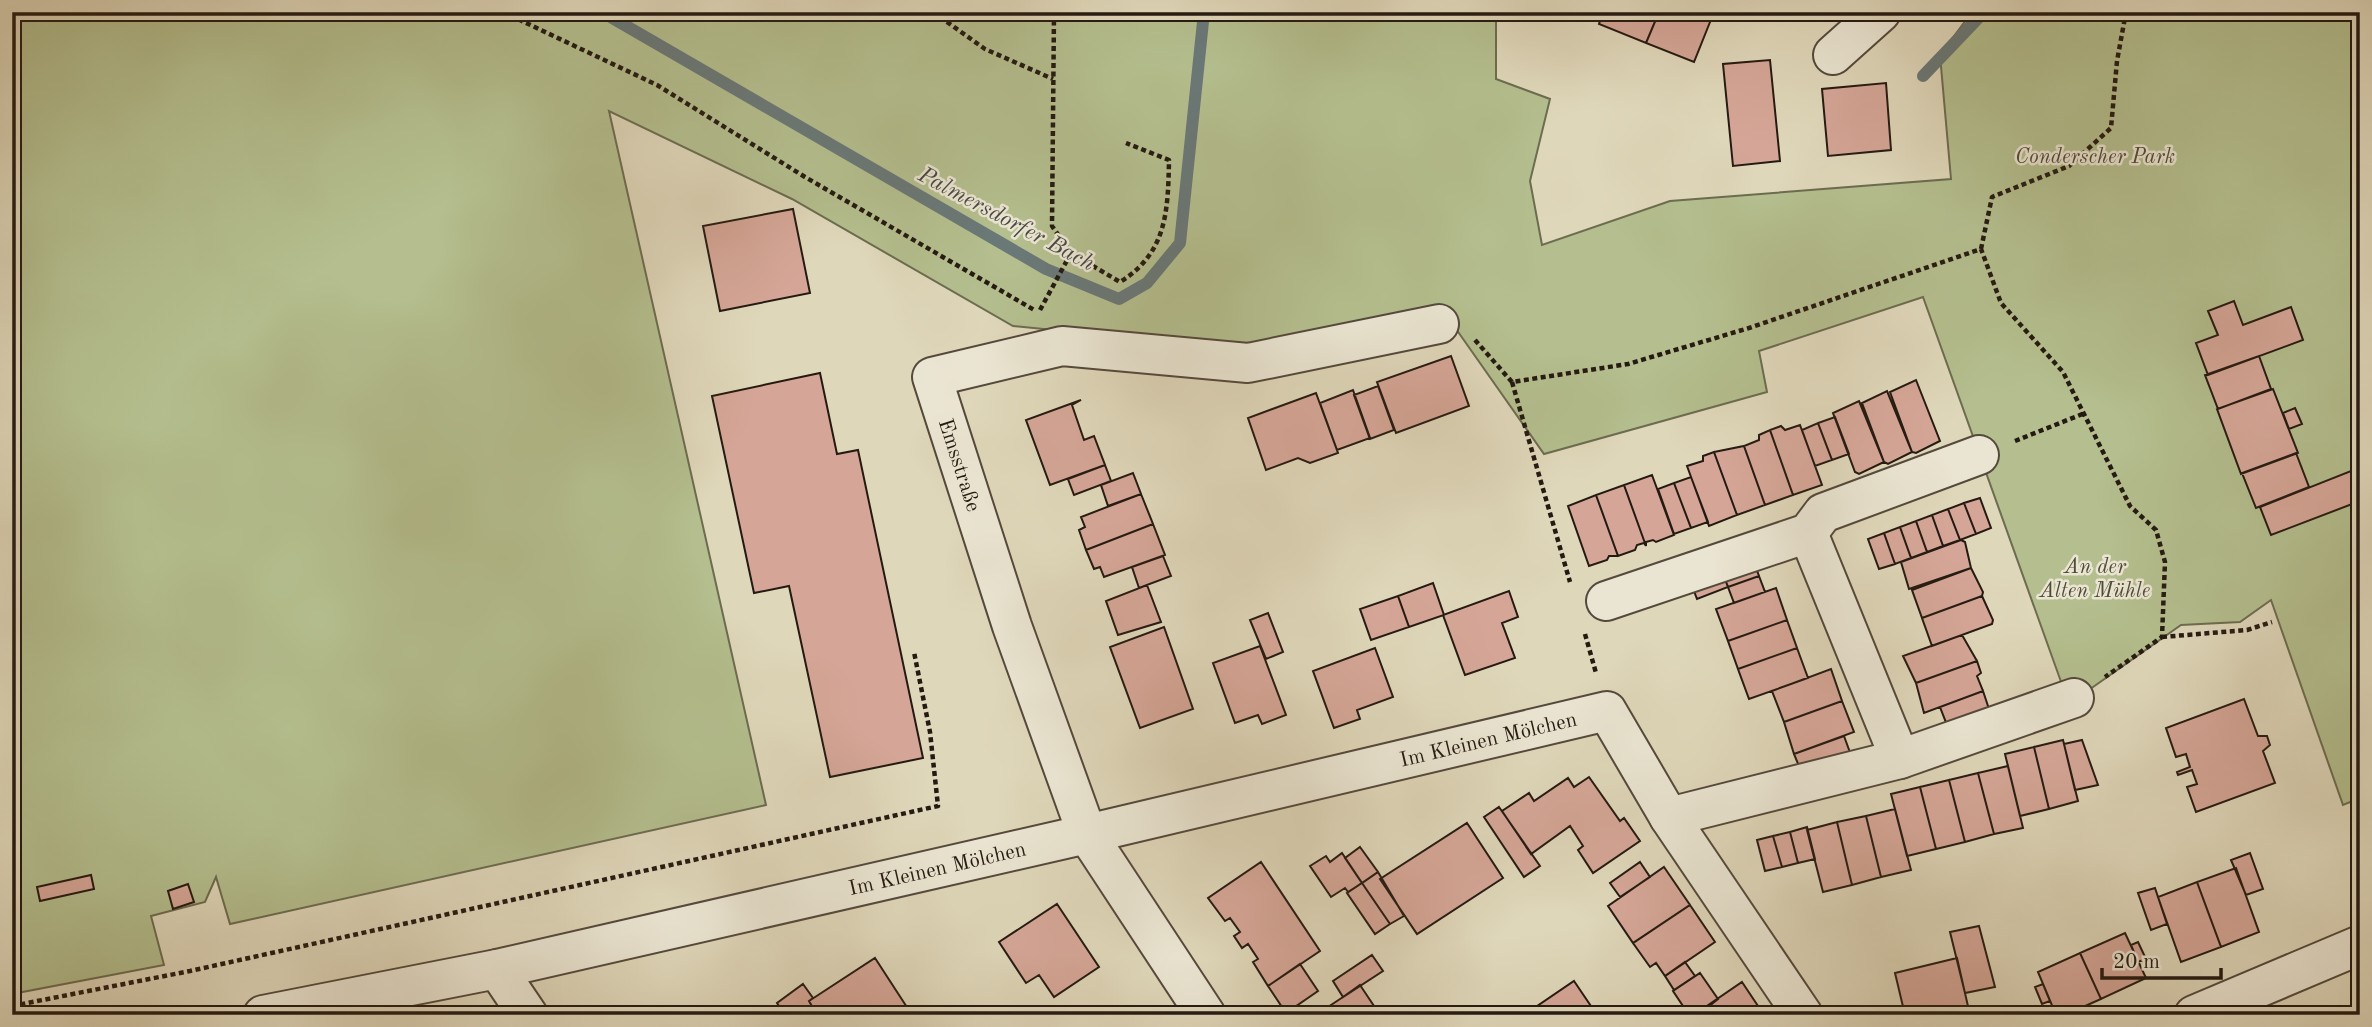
<svg xmlns="http://www.w3.org/2000/svg" width="2372" height="1027" font-family="'Old Standard TT',serif">
<style>
.green{fill:#b4be8e;stroke:#6c6c50;stroke-width:2}
.lines{fill:none;stroke-linecap:round;stroke-linejoin:round}
.stream{stroke:#6a7877;stroke-width:12}
.building{fill:#d5a697;stroke:#251a12;stroke-width:2}
.minor-casing{stroke:#54493c;stroke-width:42}
.path{stroke:#251a12;stroke-width:4.5;stroke-dasharray:5 3.5;stroke-linecap:butt}
.minor{stroke:#eae5d2;stroke-width:38}
.labels{text-anchor:middle;stroke-width:5;stroke-linejoin:round;paint-order:stroke}
.park-label{font-size:21px;font-style:italic;fill:#504b37;stroke:#eae5d2}
.street-label{font-size:21px;fill:#251a12;stroke:#eae5d2}
.water-label{font-size:23px;font-style:italic;fill:#484945;stroke:#eae5d2}
</style>
<rect width="100%" height="100%" fill="#dfd7ba"/>
<filter id="stains"><feTurbulence type="fractalNoise" baseFrequency=".00286" numOctaves="4"/><feColorMatrix values="0 0 0 0 .2 0 0 0 0 .09 0 0 0 0 .02 0 0 0 .5 -.17"/></filter>
<radialGradient id="worn" r=".72"><stop offset=".6" stop-color="#630" stop-opacity="0"/><stop offset="1" stop-color="#630" stop-opacity=".3"/></radialGradient>
<path class="green" d="M12 12H1496V79L1550 99 1530 181 1542 245 1670 201 1951 179 1940 55 1972 12H2360V798L2343 805 2271 600 2240 622 2181 625 2069 704 1923 297 1759 351 1767 392 1544 454 1442 309 1234 348 1013 326 792 199 609 111 766 805 230 924 216 877 205 902 151 916 164 965 12 994Z"/>
<g class="lines">
<path class="stream" d="M602 12 1046 269 1119 299 1147 283 1180 243 1204 12
M1923 76 1984 12"/>
</g>
<path class="building" d="M1603 12H1659L1646 43 1599 24Z
M1659 12H1714L1694 62 1646 43Z
M1770 60 1780 161 1733 166 1723 64Z
M1886 83 1891 150 1828 156 1822 89Z
M793 209 810 293 720 311 703 226Z
M2234 301 2243 325 2291 307 2303 340 2208 375 2196 343 2218 335 2208 311Z
M1451 356 1469 406 1396 433 1377 382Z
M2259 356 2271 389 2218 409 2205 375Z
M820 373 837 454 858 450 923 758 830 777 789 586 754 593 712 396Z
M1916 380 1940 441 1916 453 1912 452 1890 392Z
M1378 386 1394 430 1370 439 1354 395Z
M2273 389 2298 453 2241 474 2217 409Z
M1353 390 1370 438 1337 450 1320 403Z
M1887 391 1912 452 1888 464 1884 462 1862 403Z
M1316 393 1338 453 1310 463 1298 458 1266 470 1248 418Z
M1081 400 1072 405 1084 440 1094 436 1105 465 1050 485 1026 420Z
M1859 401 1884 462 1859 474 1855 472 1833 413Z
M2295 408 2302 424 2289 429 2283 413Z
M1835 417 1849 454 1832 460 1818 423Z
M1818 423 1832 460 1815 466 1802 430Z
M1800 425 1822 485 1793 495 1770 430 1781 426 1785 430Z
M1770 430 1793 495 1765 505 1744 446 1759 440V435Z
M1744 446 1765 505 1737 515 1714 452Z
M1714 452 1737 515 1709 526 1687 466 1703 461V456Z
M2296 453 2309 487 2256 508 2242 473Z
M1105 465 1111 481 1074 495 1068 479Z
M2356 469 2360 480V501L2271 535 2260 507Z
M1133 473 1141 494 1108 506 1101 485Z
M1652 475 1674 535 1656 542 1653 540 1646 542V546L1624 485Z
M1691 477 1708 522 1691 528 1674 483Z
M1674 483 1691 528 1674 534 1658 489Z
M1624 485 1646 546 1644 543 1637 545 1635 550 1618 556 1596 495Z
M1141 494 1153 524 1086 550 1079 530 1085 527 1081 517Z
M1596 495 1618 556H1609L1607 560 1589 566 1568 506Z
M1980 498 1991 528 1976 534 1964 503Z
M1964 503 1976 534 1960 540 1948 509Z
M1948 509 1960 540 1943 546 1932 515Z
M1932 515 1943 546 1927 552 1916 521Z
M1916 521 1927 552 1911 558 1900 527Z
M1153 524 1165 555 1104 577 1100 567 1094 569 1086 550Z
M1900 527 1911 558 1895 564 1884 533Z
M1884 533 1895 564 1879 569 1868 539Z
M1961 540 1965 542 1971 568 1909 589 1901 562Z
M1163 556 1171 576 1139 588 1132 567Z
M1753 560 1759 576 1728 587 1722 571Z
M1971 568 1983 592 1982 596 1922 618 1912 590Z
M1722 571 1728 587 1697 599 1691 583Z
M1759 576 1765 592 1734 603 1728 587Z
M1433 583 1444 615 1409 627 1398 596Z
M1147 585 1161 622 1118 635 1106 601Z
M1776 588 1787 620 1728 641 1716 609Z
M1509 591 1518 617 1502 623 1515 658 1465 675 1443 615Z
M1398 596 1409 627 1371 640 1360 609Z
M1982 596 1993 620 1992 624 1932 646 1922 618Z
M1268 613 1283 652 1266 659 1250 620Z
M1787 620 1797 648 1738 669 1728 641Z
M1164 627 1193 709 1140 728 1110 647Z
M1962 635 1977 661 1916 683 1903 656Z
M1260 646 1286 715 1262 724 1258 715 1235 723 1213 663Z
M1375 648 1393 697 1357 710 1360 719 1334 728 1313 671Z
M1797 648 1808 678 1749 699 1738 669Z
M1977 661 1981 673 1977 676 1983 691 1924 713 1916 683Z
M1831 669 1842 701 1784 722 1772 691Z
M1983 691 1991 715 1947 725 1940 707Z
M2244 699 2258 736H2267L2270 745 2263 751 2275 783 2196 812 2187 787 2197 784 2192 770 2178 775 2177 772 2190 767 2186 754 2176 757 2166 728Z
M1842 701 1854 732 1794 754 1784 722Z
M1844 736 1852 758 1801 771 1794 754Z
M2063 740 2078 801 2049 809 2034 747Z
M2082 740 2098 785 2075 790 2064 744Z
M2034 747 2049 809 2020 816 2005 754Z
M2008 766 2023 828 1994 834 1978 773Z
M1978 773 1994 834 1965 842 1949 780Z
M1589 777 1620 821 1624 818 1640 841 1593 873 1578 850 1583 846 1570 826 1531 854 1502 811 1529 793 1534 801 1568 778 1574 787Z
M1949 780 1965 842 1936 849 1920 787Z
M1920 787 1936 849 1907 856 1891 794Z
M1499 807 1540 866 1524 877 1484 817Z
M1895 809 1911 870 1881 877 1866 816Z
M1866 816 1881 877 1852 885 1837 822Z
M1837 822 1852 885 1823 892 1807 830Z
M1467 823 1503 878 1417 934 1380 879Z
M1807 827 1815 859 1798 863 1790 832Z
M1790 832 1798 863 1782 867 1773 836Z
M1773 836 1782 867 1765 871 1757 840Z
M1360 847 1378 872 1362 883 1345 858Z
M1342 853 1362 883 1348 892 1345 888 1331 897 1310 866 1326 856 1330 862Z
M2250 853 2263 889 2246 895 2231 860Z
M1261 862 1320 951 1268 986 1253 962 1258 959 1248 944 1242 948 1234 936 1240 932 1230 918 1225 921 1208 898Z
M1640 862 1650 877 1620 897 1610 883Z
M1664 867 1690 905 1633 943 1608 906Z
M2236 868 2259 932 2221 947 2197 882Z
M1378 872 1404 916 1390 924 1362 883Z
M91 875 94 889 40 901 37 887Z
M2197 882 2221 947 2181 962 2158 897Z
M1362 883 1390 924 1375 934 1347 893Z
M188 884 194 902 173 909 168 891Z
M2155 888 2167 924 2151 930 2138 893Z
M1057 904 1099 967 1054 997 1039 975 1026 983 999 942Z
M1690 905 1715 942 1665 976 1656 963 1650 967 1633 943Z
M1979 926 1995 987 1965 993 1950 932Z
M2125 933 2146 978 2101 999 2080 953Z
M2138 942 2146 959 2138 962 2131 945Z
M2080 953 2101 999 2065 1015H2056L2038 972Z
M1372 955 1383 971 1343 997 1333 981Z
M875 958 912 1015H817L809 1001Z
M1957 958 1970 1015H1905L1895 973Z
M1685 962 1695 976 1674 990 1665 976Z
M1300 964 1318 991 1286 1013 1268 986Z
M1700 973 1718 999 1698 1015H1689L1673 991Z
M1574 981 1597 1015H1524Z
M1742 982 1764 1015H1704L1701 1010Z
M803 984 813 998 809 1001 817 1015H785L777 1003Z
M2043 984 2050 1001 2042 1004 2035 987Z
M1360 985 1380 1015H1316L1343 997Z"/>
<g class="lines">
<defs>
<g id="minor">
<path d="M1833 55 1881 12"/>
<path d="M1808 533 1900 759"/>
<path d="M1606 601 1808 533 1823 513 1979 455"/>
<path d="M1669 817 1900 759 2074 698"/>
<path d="M497 969 528 1015"/>
<path id="s1" d="M263 1015 497 969 1087 834 1607 711 1669 817 1803 1015"/>
<path d="M1206 1015 1087 834 1012 626 932 377 1062 346 1248 363 1439 324"/>
<path d="M2194 1015 2360 945"/>
</g>
</defs>
<use href="#minor" class="minor-casing"/>
<path class="path" d="M503 12 657 85 805 177 1036 311
M933 12 985 49 1053 79
M1054 12 1052 226 1071 253 1120 282C1167 253 1168 211 1169 160L1126 143
M1981 249 1992 197 2069 166 2111 128 2117 61 2126 12
M1040 310 1071 253
M1475 340 1512 382 1628 364 1749 328 1981 249 2001 303 2063 372 2130 506 2156 530 2165 562 2162 637 2105 677
M1512 382 1570 582
M2015 441 2085 413
M1585 634 1596 673
M2162 637 2247 630 2272 622
M12 1006 190 971 938 806 930 732 914 652"/>
<use href="#minor" class="minor"/>
</g>
<g class="labels">
<g class="park-label">
<text x="2095" y="163">Conderscher Park</text>
<text x="2095" y="573">An der<tspan x="2095" dy="24">Alten Mühle</tspan></text>
</g>
<g class="street-label">
<text transform="translate(960 465) rotate(72)" y="7">Emsstraße</text>
<text dy="7" stroke="none"><textPath href="#s1" startOffset="1256">Im Kleinen Mölchen</textPath></text>
<text dy="7" stroke="none"><textPath href="#s1" startOffset="690">Im Kleinen Mölchen</textPath></text>
</g>
<g class="water-label">
<text transform="translate(1007 218) rotate(28)" y="8">Palmersdorfer Bach</text>
</g>
</g>
<rect width="2372" height="1027" fill="none" stroke="#dfd7ba" stroke-width="42"/>
<rect x="14" y="14" width="2344" height="999" fill="none" stroke="#251a12" stroke-width="3.5"/>
<rect x="21" y="21" width="2330" height="985" fill="none" stroke="#251a12" stroke-width="2"/>
<path d="M2102 968v10h119v-10" fill="none" stroke="#251a12" stroke-width="3.5"/>
<text x="2113" y="968" font-size="21" fill="#251a12" stroke="#eae5d2" stroke-width="5" paint-order="stroke">20 m</text>
<rect width="100%" height="100%" filter="url(#stains)"/>
<rect width="100%" height="100%" fill="url(#worn)"/>
</svg>
